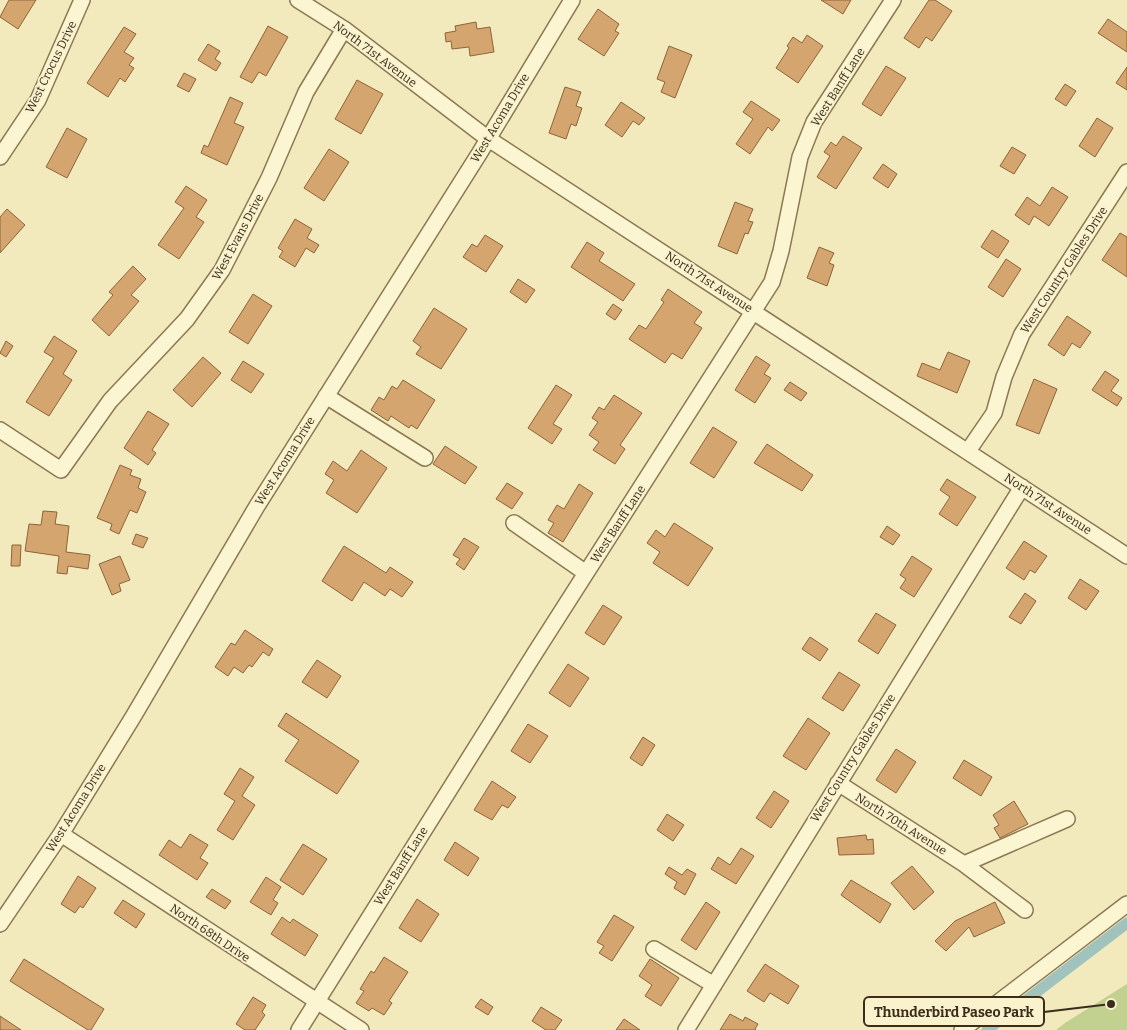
<svg xmlns="http://www.w3.org/2000/svg" width="1127" height="1030" font-family="Bitter,serif">
<style>
.green{fill:#c2d190}
.lines{fill:none;stroke-linecap:round;stroke-linejoin:round}
.canal{stroke:#a1c3bd;stroke-width:11}
.building{fill:#d5a56f;stroke:#8e6438}
.minor-casing{stroke:#8c7954;stroke-width:18}
.minor{stroke:#fcf5d1;stroke-width:15}
.labels{text-anchor:middle;stroke-width:4;stroke-linejoin:round;paint-order:stroke}
.street-label{font-size:12px;fill:#3a2d1b;stroke:#f9f2cd}
.leader{fill:none;stroke:#3a2d1b;stroke-width:2}
.callout-dot{fill:#3a2d1b;stroke:#f9f2cd;stroke-width:2}
.callout{fill:#f9f2cd;stroke:#3a2d1b;stroke-width:2}
.callout-label{font-size:14px;text-anchor:middle;font-weight:bold;fill:#3a2d1b}
</style>
<rect width="100%" height="100%" fill="#f2e9bd"/>
<path class="green" d="M1127 984V1030H1056L1065 1023Z"/>
<g class="lines">
<path class="canal" d="M987 1030 1127 923"/>
</g>
<path class="building" d="M9 0H36L18 29 0 17Z
M821 0H851L843 14Z
M929 0H935L952 11 932 41 926 37 919 48 904 38Z
M598 9 619 24 615 31 619 33 604 56 578 39Z
M1108 19 1127 32V52L1098 33Z
M476 22 477 29 490 27 494 52 470 56 469 47 452 49 451 41 446 42 445 33 456 31 455 26Z
M268 26 288 37 266 76 259 72 252 83 240 77Z
M124 27 136 34 124 52 134 58 129 65 134 68 125 82 120 78 108 97 87 83Z
M807 35 823 46 798 83 776 68 789 48 787 46 793 37 802 43Z
M208 44 220 51 215 59 221 63 216 71 198 60Z
M669 46 692 55 675 98 661 92 665 82 657 79Z
M886 66 906 78 881 116 862 104Z
M1127 67V90L1116 83Z
M184 73 196 79 189 92 177 86Z
M357 80 383 94 361 134 335 119Z
M1065 84 1076 91 1066 106 1055 99Z
M565 87 581 92 576 106 582 108 576 126 571 124 566 139 549 133Z
M230 97 243 103 234 123 244 127 227 165 201 153 204 145 208 147Z
M751 101 780 120 772 131 768 127 750 154 736 144 753 119 743 112Z
M621 102 645 118 639 125 633 121 622 137 605 125Z
M1097 118 1113 128 1095 157 1079 146Z
M67 128 87 139 67 178 46 167Z
M843 136 862 148 836 189 817 177 830 156 824 152 831 142 836 146Z
M1012 147 1026 155 1014 174 1000 166Z
M329 149 349 162 324 201 304 188Z
M883 164 897 174 888 188 873 178Z
M186 186 207 200 196 217 204 222 179 259 158 245 184 208 175 202Z
M1052 187 1068 197 1049 226 1034 216 1029 225 1015 215 1027 197 1040 206Z
M735 202 753 209 748 221 753 222 748 234 745 233 737 254 718 246Z
M7 209 25 225 0 253V217Z
M295 219 312 229 307 238 319 245 314 253 306 248 295 267 279 257 283 251 278 248Z
M992 230 1009 241 998 258 981 247Z
M1120 233 1127 237V277L1102 260Z
M485 235 503 246 486 272 463 257 472 244 477 247Z
M587 242 604 253 599 261 635 284 623 301 571 267Z
M819 247 834 253 829 263 834 265 827 286 807 278Z
M1006 259 1021 269 1003 297 988 287Z
M133 266 146 279 131 295 139 301 109 336 92 320 113 295 109 292Z
M518 279 535 290 526 303 510 292Z
M668 289 702 312 694 323 702 328 682 359 672 353 665 363 629 339 639 325 646 329 664 302 661 300Z
M253 294 272 306 248 344 229 332Z
M613 304 622 310 615 320 606 314Z
M434 308 467 329 441 369 416 354 421 347 413 341Z
M1067 316 1091 332 1080 348 1072 343 1064 356 1048 345Z
M54 336 77 351 63 374 72 380 49 416 26 402 54 358 44 352Z
M6 341 13 346 6 357 0 353Z
M948 352 970 361 957 393 917 376 922 363 940 370Z
M756 356 770 365 764 374 771 378 755 403 735 390Z
M203 357 221 373 192 407 173 390Z
M243 361 264 374 251 393 231 380Z
M1105 371 1119 380 1111 391 1122 398 1117 406 1092 390Z
M1034 379 1057 389 1039 434 1016 425Z
M403 380 435 400 417 429 411 425 409 428 391 416 388 421 371 410 379 397 384 400 392 386 397 389Z
M790 382 807 393 801 401 784 390Z
M556 385 572 395 553 424 562 429 552 444 528 428Z
M614 395 642 413 620 445 625 449 615 464 593 450 599 442 589 435 598 422 592 418 599 407 604 410Z
M148 411 169 424 152 450 156 453 148 465 124 448Z
M713 427 737 442 714 478 690 463Z
M767 444 813 475 802 491 754 463Z
M445 446 477 467 465 484 433 464Z
M361 450 387 468 357 513 326 493 334 480 325 474 333 461 347 471Z
M120 465 132 470 130 475 141 479 138 488 146 492 137 513 130 510 119 534 110 530 112 524 97 518Z
M947 479 976 497 957 526 939 514 950 497 940 490Z
M507 483 523 493 512 509 496 499Z
M579 484 593 493 563 542 548 533 554 523 548 520 557 505 564 509Z
M43 511 57 512 55 524 69 526 66 552 90 555 88 569 68 566 67 574 57 573 59 556 25 551 29 524 41 525Z
M674 523 713 548 688 586 653 563 660 552 647 543 656 530 665 537Z
M887 526 900 535 893 545 880 537Z
M136 534 148 538 143 548 132 544Z
M464 538 479 547 464 570 456 564 460 559 453 555Z
M1024 541 1047 556 1035 573 1030 570 1024 580 1006 568Z
M12 545H21L20 566H11Z
M344 546 386 573 390 567 413 582 402 597 390 589 385 596 364 582 352 601 322 581Z
M120 556 130 580 119 584 121 591 112 595 99 564Z
M912 556 932 569 914 597 900 588 906 579 900 575Z
M1080 579 1099 591 1086 610 1068 598Z
M1025 593 1036 601 1021 624 1009 617Z
M603 605 622 617 604 645 585 633Z
M876 613 896 625 878 654 858 641Z
M245 630 273 649 269 656 263 652 252 667 249 665 243 673 234 667 228 676 215 667 231 643 235 645Z
M810 637 828 649 820 661 802 649Z
M317 660 341 676 327 698 302 682Z
M568 664 589 678 570 707 549 693Z
M839 672 860 685 843 711 822 698Z
M286 713 359 761 337 794 285 761 299 740 278 726Z
M808 718 830 733 806 770 783 756Z
M528 724 548 736 530 763 511 751Z
M643 737 655 745 642 766 630 758Z
M896 749 916 762 896 793 876 780Z
M964 760 992 777 981 796 953 778Z
M240 768 254 777 242 796 255 805 233 840 217 830 235 801 224 794Z
M492 781 516 797 508 808 502 805 492 820 474 810Z
M774 791 789 801 771 828 756 818Z
M1014 801 1028 824 1000 838 994 828 999 825 993 815Z
M667 814 684 825 673 841 657 830Z
M190 834 208 845 200 858 208 863 197 880 159 855 169 840 181 848Z
M866 835 867 840 873 839 874 854 839 855 837 838Z
M455 842 479 858 468 876 444 860Z
M303 844 327 859 303 895 280 880Z
M741 848 754 856 736 884 711 869 718 857 730 865Z
M912 866 934 892 914 910 891 883Z
M669 867 682 875 687 869 696 874 685 895 674 888 677 882 665 874Z
M78 876 96 888 83 908 80 906 75 913 61 904Z
M266 877 281 887 273 900 278 903 271 915 250 902Z
M851 880 891 904 880 923 841 895Z
M212 889 231 901 225 909 206 897Z
M417 899 439 914 421 942 399 928Z
M123 900 145 914 136 928 114 913Z
M706 902 720 912 696 950 681 940Z
M995 902 1005 923 974 937 969 927 946 951 935 941 955 921Z
M614 915 634 927 612 961 599 953 604 946 597 942Z
M282 917 290 923 293 919 318 935 305 956 271 934Z
M384 957 408 972 389 1001 392 1003 384 1015 372 1008 369 1011 356 1003 364 991 360 989 371 971 374 973Z
M24 959 104 1009 91 1030H88L10 981Z
M650 959 679 978 661 1006 645 996 652 985 639 976Z
M765 964 799 986 788 1004 770 993 764 1002 747 991Z
M253 997 266 1005 262 1012 265 1015 255 1030H245L236 1024Z
M481 999 493 1007 488 1015 475 1007Z
M541 1007 562 1020 555 1030H546L532 1021Z
M730 1014 743 1021 745 1017 758 1024 755 1029 756 1030H720Z
M0 1016 21 1030H0Z
M624 1019 640 1030H616Z"/>
<g class="lines">
<defs>
<path id="minor" d="M298 0 344 29 487 138 1127 556
M0 157 38 100 82 0
M326 396 425 458
M0 430 61 470 110 401 187 319 222 270 269 178 306 92 344 29
M968 451 994 413 1004 377 1022 334 1127 172
M514 523 586 573
M838 783 964 864 1025 910
M61 834 361 1030
M964 864 1067 819
M0 924 61 834 133 717 257 506 479 154 572 0
M654 949 714 985
M299 1030 535 653 772 282 781 251 800 157 814 122 893 0
M686 1030 1022 487
M962 1030 1127 904"/>
</defs>
<use href="#minor" class="minor-casing"/>
<use href="#minor" class="minor"/>
</g>
<g class="labels">
<g class="street-label">
<text transform="translate(375 54) rotate(37)" y="4">North 71st Avenue</text>
<text transform="translate(51 67) rotate(-64)" y="4">West Crocus Drive</text>
<text transform="translate(838 87) rotate(-58)" y="4">West Banff Lane</text>
<text transform="translate(500 118) rotate(-59)" y="4">West Acoma Drive</text>
<text transform="translate(238 237) rotate(-62)" y="4">West Evans Drive</text>
<text transform="translate(1064 270) rotate(-57)" y="4">West Country Gables Drive</text>
<text transform="translate(709 282) rotate(33)" y="4">North 71st Avenue</text>
<text transform="translate(285 461) rotate(-58)" y="4">West Acoma Drive</text>
<text transform="translate(1048 504) rotate(33)" y="4">North 71st Avenue</text>
<text transform="translate(618 524) rotate(-57)" y="4">West Banff Lane</text>
<text transform="translate(853 758) rotate(-58)" y="4">West Country Gables Drive</text>
<text transform="translate(76 808) rotate(-58)" y="4">West Acoma Drive</text>
<text transform="translate(901 824) rotate(32)" y="4">North 70th Avenue</text>
<text transform="translate(401 866) rotate(-58)" y="4">West Banff Lane</text>
<text transform="translate(210 933) rotate(34)" y="4">North 68th Drive</text>
</g>
</g>
<path class="leader" d="M1111 1004L1044 1012"/>
<circle class="callout-dot" cx="1111" cy="1004" r="5"/>
<rect class="callout" x="864" y="997" width="180" height="29" rx="5"/>
<g class="callout-label">
<text x="954" y="1017">Thunderbird Paseo Park</text>
</g>
</svg>
